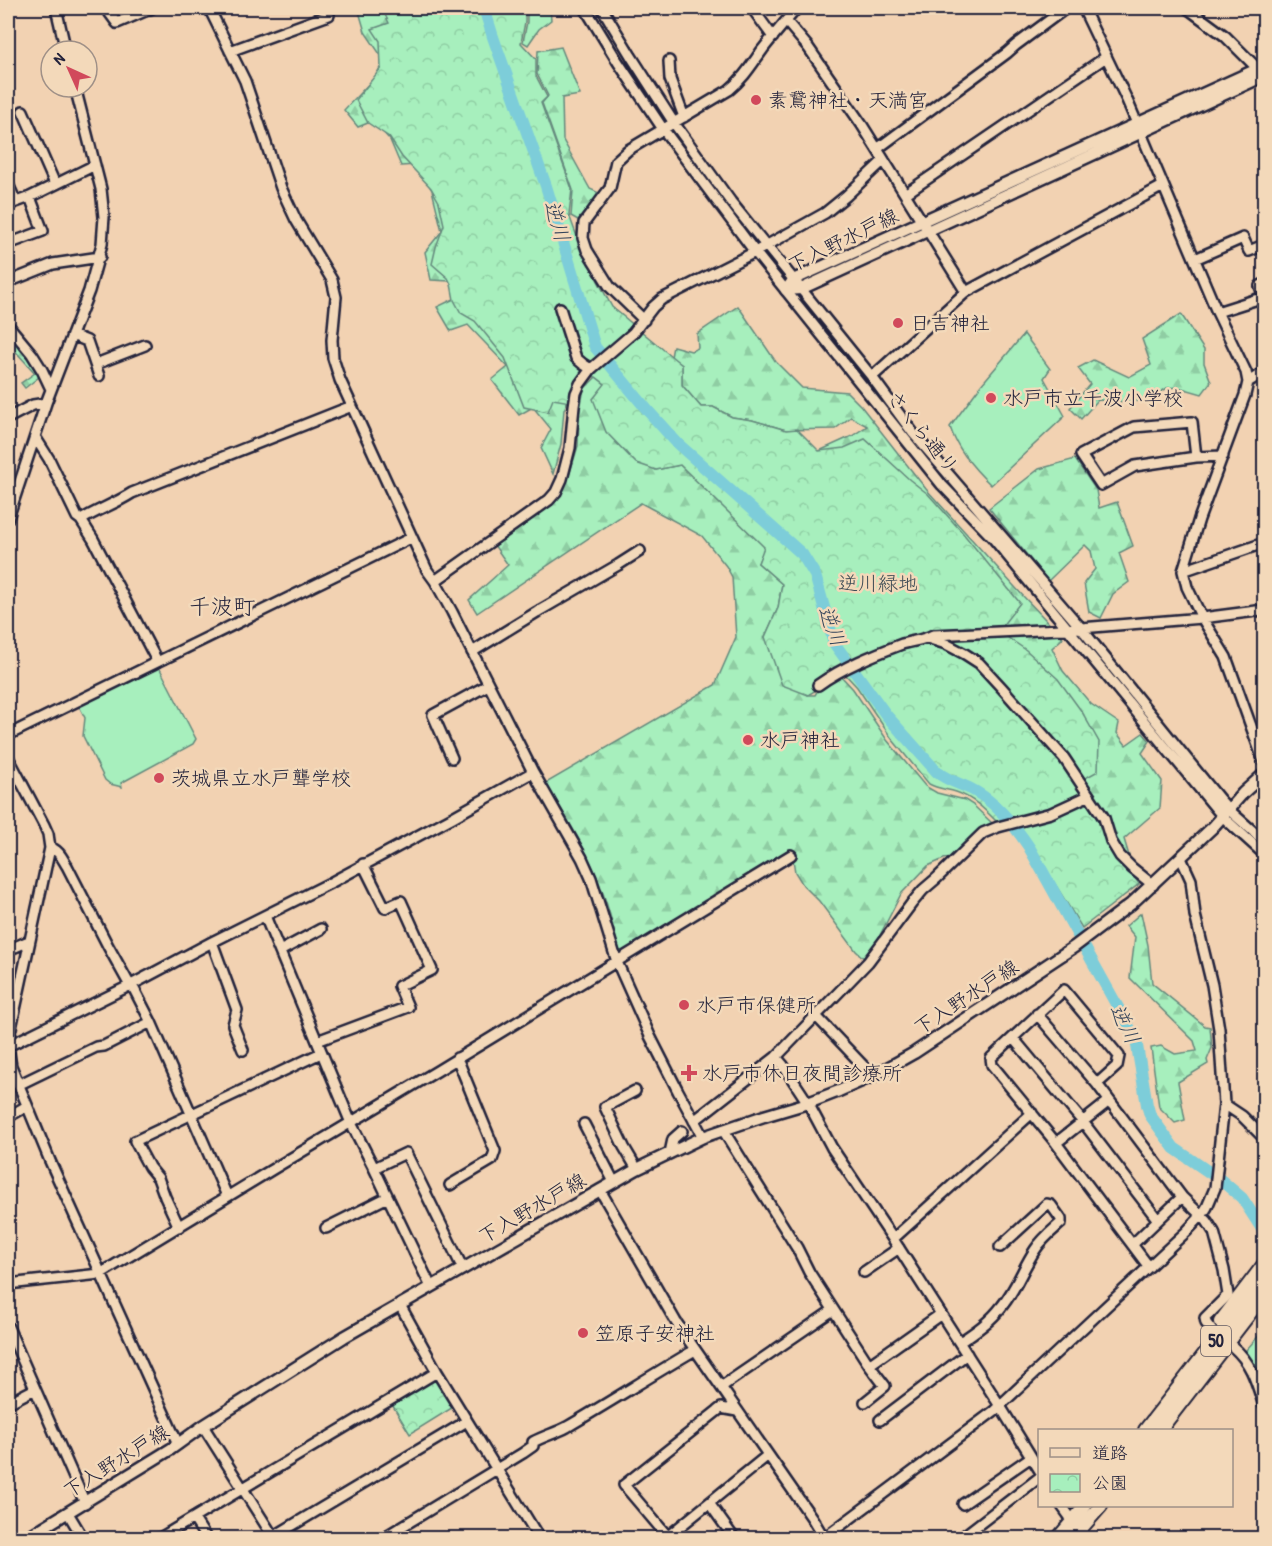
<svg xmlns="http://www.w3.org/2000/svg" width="1272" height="1546" font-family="'Patrick Hand','Klee One',sans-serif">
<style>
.forest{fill:url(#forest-firs);stroke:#64887c;stroke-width:1.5}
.park{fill:url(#park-crowns);stroke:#64887c;stroke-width:1.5}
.garden{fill:#a7efbd;stroke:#64887c;stroke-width:1.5}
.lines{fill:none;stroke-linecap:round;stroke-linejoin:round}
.river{stroke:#7dcdd9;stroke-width:12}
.minor-casing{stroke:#22223b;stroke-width:14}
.major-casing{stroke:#22223b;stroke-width:15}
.highway-casing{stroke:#22223b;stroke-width:16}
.minor{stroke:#f3d9ba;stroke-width:9}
.major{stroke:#f3d9ba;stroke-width:10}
.highway{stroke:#f3d9ba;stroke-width:12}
.poi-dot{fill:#d1495b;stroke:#f3d9ba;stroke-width:2}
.labels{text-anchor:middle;stroke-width:5;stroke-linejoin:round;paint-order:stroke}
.shield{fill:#f3d9ba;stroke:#615961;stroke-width:1.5}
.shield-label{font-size:18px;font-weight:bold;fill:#22223b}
.poi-label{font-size:20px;fill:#22223b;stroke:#f3d9ba;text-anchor:start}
.street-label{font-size:20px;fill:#22223b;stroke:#f3d9ba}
.park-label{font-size:20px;fill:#3d4b55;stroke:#f3d9ba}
.water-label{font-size:21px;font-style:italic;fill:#34445b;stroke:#f3d9ba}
.quarter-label{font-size:22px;fill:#22223b;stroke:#f3d9ba}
</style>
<defs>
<pattern id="forest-firs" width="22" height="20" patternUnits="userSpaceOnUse" patternTransform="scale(1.5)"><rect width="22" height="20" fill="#a7efbd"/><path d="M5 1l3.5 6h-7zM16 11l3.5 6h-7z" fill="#8fcda3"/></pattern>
<pattern id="park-crowns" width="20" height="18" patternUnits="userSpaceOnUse" patternTransform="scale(1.5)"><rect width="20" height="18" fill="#a7efbd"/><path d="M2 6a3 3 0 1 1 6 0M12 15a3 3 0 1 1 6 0" fill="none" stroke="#8fcda3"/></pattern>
</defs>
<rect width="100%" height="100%" fill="#f2d2b2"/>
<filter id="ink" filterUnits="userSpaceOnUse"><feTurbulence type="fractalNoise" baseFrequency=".0167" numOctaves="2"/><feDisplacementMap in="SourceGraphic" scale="12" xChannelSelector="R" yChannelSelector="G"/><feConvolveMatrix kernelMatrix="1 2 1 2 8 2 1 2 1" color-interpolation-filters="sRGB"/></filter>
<g filter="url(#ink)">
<path class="forest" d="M358 8H418L578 374 564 410 561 444 553 474 541 448 551 429 533 407 519 415 492 380 508 367 468 325 451 331 437 307 456 298 450 281 431 280 425 252 442 231 432 190 417 165 401 166 390 140 373 121 358 127 344 110 375 77 384 60 365 32Z
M527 8H550L551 20 539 29 528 45 523 42 527 22Z
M561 47 580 95 562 98 563 140 590 189 601 194 578 220 571 216 573 190 542 103 548 96 537 74 538 51Z
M738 306 776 362 802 388 847 392 861 406 926 489 1024 597 1063 638 1052 648 1063 671 1091 704 1119 723 1117 733 1126 745 1143 733 1150 741 1142 753 1162 781 1160 808 1124 839 1130 859 1116 875 819 451 852 436 867 426 851 417 835 429 786 430 752 420 732 417 713 407H701L682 385V365L671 357 673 346 691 351 698 348 697 334Z
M1181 314 1204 350V363L1211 382 1202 394 1178 387 1167 388 1148 400 1129 402 1098 400 1081 419 1070 408 1090 384 1078 368 1093 360 1129 377 1151 365 1142 339Z
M8 331 35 366 39 377 25 388 21 383 35 373 8 343Z
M596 377 605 384 656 470 680 465 765 547 758 563 782 584 778 608 765 637 808 695H815L818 690 841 676 853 689 887 740 925 786 937 793 965 800 973 805 992 823V826L953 859 946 858 928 866 901 894 873 949 866 960 856 951 819 901 803 885 795 872 792 853 619 955C613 920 602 885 586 853 574 829 559 806 546 783L715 685 736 637 732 577 726 566 702 536 641 503 477 613 469 600 508 565 494 545 555 502 568 479 578 446 579 414 584 389Z
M1075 459 1096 490 1099 508 1117 502 1133 546 1119 553 1129 582 1113 594 1101 618 1089 612 1084 583 1095 569 1091 551 1085 545 1048 581 989 508 1039 469Z
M1141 913 1148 945 1152 983 1205 1026 1210 1027 1212 1048 1207 1060 1208 1064 1178 1082 1185 1120 1175 1123 1159 1107 1151 1048 1161 1046 1175 1054 1197 1051 1194 1041 1130 978 1135 937 1126 926Z
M1264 1330V1363L1257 1372 1246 1350Z"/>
<path class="park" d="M382 8H525V22L521 43 536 59V76L547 97 541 103 572 189 569 215 583 253 612 307 682 365V385L701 407H713L732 417 752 420 786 430 797 429 819 451 844 448 865 439 910 480 928 494 962 532 1020 603 998 631 1026 650 1058 679 1082 712 1099 742 1098 771 1078 782 1090 803 1088 805 1139 884 1082 928 1015 819 999 824C986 811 974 798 956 792 947 789 938 789 929 784L892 739 857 687 844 673 808 695 782 685 765 637 778 608 782 584 758 563 764 547 680 465 656 470 636 463 606 432 593 399 605 384 596 377 586 376 581 374 574 386 570 402 553 399 548 412 524 407 505 358 475 321 461 313 454 300 451 284 448 278 432 264 436 247 444 225 439 202 431 188 402 157 389 137 368 123 356 100 381 68 380 41 372 29 389 23Z
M436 1375 455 1406 410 1434 391 1403Z"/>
<path class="garden" d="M1024 334 1050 369 1044 378 1065 416 991 485C974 469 957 449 950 427L981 385Z
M158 665 196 739 193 744 121 783 122 787 110 784 105 780 83 736 85 718 79 706Z"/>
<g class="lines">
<path class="river" d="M484 8 493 37 546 186 595 347 649 412 678 444 802 554 815 575 834 643 887 716 937 772C948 781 959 783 971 789 995 801 1015 826 1029 847L1136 1040 1147 1105 1150 1115 1174 1148 1222 1181 1242 1198 1264 1232"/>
<defs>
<path id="minor" d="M56 8 66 51
M106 8 117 23 152 8
M209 8 245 81 281 188 296 220 332 280 336 297 332 340 333 358 340 380 427 570 435 581 452 612 533 772 582 858 591 878 617 962 650 1036 678 1091 703 1137
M585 8 618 62 663 129 755 252 942 485 993 538 1223 817 1264 854
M602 8 631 56 674 123 731 202 872 377 913 433 1081 628 1220 800 1229 810 1264 841
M752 8 773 37
M1083 8 1127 100 1217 312 1246 372 1248 382 1245 395 1199 519 1183 571 1187 587 1202 618 1226 657 1264 762
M1187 8 1225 36 1258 69
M786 21 808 47 862 125 966 292
M230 51 329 15
M669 61 670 79 684 117
M23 111 55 184
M877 149 1007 53 1016 45 1066 8
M8 184 16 202
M905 194 1106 57
M8 205 30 197 95 165
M8 244 43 231 30 197
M1195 259 1243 238 1249 251 1264 245
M8 282 53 264 100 257
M560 308 576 358 583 364 591 369
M1217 312 1264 297 1260 286 1264 284
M644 320 610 287 587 250 583 238 584 223 610 188 616 161 628 150 729 90C744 78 752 64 763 49 774 35 786 21 797 8
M8 325 32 354 42 370 51 389
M72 335 87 341 99 376
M96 364 145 345
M872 377 966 292 1163 186
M1248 382 1264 372
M8 418 33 405 46 403
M35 437 49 459 77 517 81 520 93 539 157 661
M1196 457 1192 422 1134 427 1081 455 1101 485 1135 466 1196 457 1223 456
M8 518 46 403 89 291 102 244 104 217 101 189 75 87
M81 520C97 510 115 504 132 493L352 406
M1183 571 1258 545
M435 581 549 500 556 492 562 479 570 448 574 406 576 393 580 384 591 369 633 333 653 307 662 299 755 252 825 213 846 196 884 160
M927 638 946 644 965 654 979 663 1002 688 1064 758 1104 818 1111 841 1120 856 1132 868 1153 885
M472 652 537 612 618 565 640 551
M818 685C843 667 873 655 902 644 912 641 924 640 933 635L1081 628 1202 618 1264 610
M8 735 411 538
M8 757 44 825 48 834 50 848 8 1042
M452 758 433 715 488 685
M50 848C59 849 63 860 67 866L108 946 128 982 134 989 151 1022 227 1196
M265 916 351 1123 374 1168 431 1287
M212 942 237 1010 233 1025 243 1050
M8 950 29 941
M280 951 321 929
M1037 1014 1097 1084 1182 1197 1207 1221 1214 1232 1224 1270 1228 1295 1205 1318 1206 1323 1213 1332
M816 1016 873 1076
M1013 1038 1083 1122 1158 1220
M317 1041 408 1007 399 986 432 970 401 901 385 908 363 864
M8 1046 131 985 212 942 332 882 453 817 533 772
M8 1047 11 1066 50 1161 178 1444
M776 1057 783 1065 808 1103 832 1148 893 1239 1000 1406 1040 1471
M1097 1084 1117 1066 1119 1056 1064 990 991 1058 992 1065 1056 1143 1149 1267
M18 1085 96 1047 104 1046 151 1022
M635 1091 605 1107 624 1147 637 1169
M1224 1104 1242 1116 1264 1138
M8 1117 27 1106
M694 1121 776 1057 868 962 912 903 923 890 937 878 983 833 998 827 1051 813 1088 796
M584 1124 614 1182
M723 1130 797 1248 809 1272 869 1365 885 1386 865 1402
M1056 1143 1109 1101
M670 1153 673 1139 682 1131
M374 1168 406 1153 463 1269
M450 1185 492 1160 495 1151 457 1058
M600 1190 676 1322 812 1518 824 1538
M179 1227 165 1197 158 1178 149 1167 135 1141 321 1053
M326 1228 388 1197
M893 1239 1032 1113
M1133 1244 1182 1197
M864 1272 899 1248
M8 1284 100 1274 273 1169 437 1071 791 855
M400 1305 437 1372 539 1538
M8 1327 85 1503
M960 1342C975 1332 991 1321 1002 1306 1016 1289 1023 1268 1035 1250 1042 1239 1052 1231 1061 1223V1219L1051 1205 1047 1204 1000 1247
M1233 1347C1252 1363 1257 1384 1264 1406
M869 1365 941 1314
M721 1387 833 1310
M8 1403 35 1389
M880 1420 967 1354
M203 1426 274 1538
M709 1503 734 1538
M963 1504 1031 1457
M1062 1506 1085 1538
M68 1513 83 1538
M194 1519 206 1538
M273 1537 467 1421
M668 1537 624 1485 721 1408 737 1411
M160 1538 437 1372
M383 1538 523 1453 533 1446V1442C544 1436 556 1433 567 1427 610 1402 652 1375 695 1350
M666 1538 768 1455
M824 1538 994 1411 1186 1232 1202 1215 1207 1207 1215 1188 1224 1104 1219 1029 1212 985 1195 915 1191 880 1181 858
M961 1538 1040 1477"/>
<path id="major" d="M786 290 793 280 1264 66
M786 290 801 289 1264 76
M26 1538 171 1449 203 1426 344 1337 637 1169 703 1137 764 1116 808 1103 839 1091 873 1076 914 1053 1074 947 1131 904 1213 827 1243 793 1264 774"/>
<path id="highway" d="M1220 1322 1264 1264
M1145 1430 1264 1278
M1160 1430 1264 1295
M1058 1538 1085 1506
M1073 1538 1101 1506"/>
</defs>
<use href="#minor" class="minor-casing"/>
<use href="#major" class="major-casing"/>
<use href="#highway" class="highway-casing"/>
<use href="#minor" class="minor"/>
<use href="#major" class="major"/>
<use href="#highway" class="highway"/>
</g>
</g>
<g class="poi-dot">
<circle cx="756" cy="100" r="6"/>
<circle cx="898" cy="323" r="6"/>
<circle cx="991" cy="398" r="6"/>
<circle cx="748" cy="740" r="6"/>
<circle cx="159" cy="778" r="6"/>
<circle cx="684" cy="1005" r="6"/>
<path d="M686 1064h6v6h6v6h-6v6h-6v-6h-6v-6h6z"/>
<circle cx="583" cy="1333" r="6"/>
</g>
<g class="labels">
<rect class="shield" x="1201" y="1326" width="30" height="30" rx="4.5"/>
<g class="shield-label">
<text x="1216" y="1347">50</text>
</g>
<g class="poi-label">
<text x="768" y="107">素鵞神社・天満宮</text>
<text x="910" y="330">日吉神社</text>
<text x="1003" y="405">水戸市立千波小学校</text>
<text x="760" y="747">水戸神社</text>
<text x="171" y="785">茨城県立水戸聾学校</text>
<text x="696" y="1012">水戸市保健所</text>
<text x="702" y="1080">水戸市休日夜間診療所</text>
<text x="595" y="1340">笠原子安神社</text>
</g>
<g class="street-label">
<text transform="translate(843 240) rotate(-26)" y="7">下入野水戸線</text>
<text transform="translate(923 432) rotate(51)" y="7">さくら通り</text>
<text transform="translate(966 997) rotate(-33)" y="7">下入野水戸線</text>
<text transform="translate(532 1208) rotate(-30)" y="7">下入野水戸線</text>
<text transform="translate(116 1461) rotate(-32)" y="7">下入野水戸線</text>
</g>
<g class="park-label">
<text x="878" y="590">逆川緑地</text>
</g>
<g class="water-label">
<text transform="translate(557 221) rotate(73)" y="7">逆川</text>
<text transform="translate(832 626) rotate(69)" y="7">逆川</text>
<text transform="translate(1125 1024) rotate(64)" y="7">逆川</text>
</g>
<g class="quarter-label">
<text x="222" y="614">千波町</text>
</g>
</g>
<rect width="1272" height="1546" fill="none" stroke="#f3d9ba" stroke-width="30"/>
<rect x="15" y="15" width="1242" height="1516" fill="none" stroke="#22223b" stroke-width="2" filter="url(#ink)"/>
<rect x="1038" y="1429" width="195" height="78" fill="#f3d9ba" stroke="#9f9087" stroke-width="1.5"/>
<rect x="1050" y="1448" width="30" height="9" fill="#f3d9ba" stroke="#9f9087" stroke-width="1.5"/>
<text x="1092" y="1459" font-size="18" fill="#22223b">道路</text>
<rect x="1050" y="1474" width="30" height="18" fill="url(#park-crowns)" stroke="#9f9087" stroke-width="1.5"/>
<text x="1092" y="1489" font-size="18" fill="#22223b">公園</text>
<g transform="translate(69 69) rotate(315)"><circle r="28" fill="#f3d9ba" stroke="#9f9087" stroke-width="1.5"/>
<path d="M0-4.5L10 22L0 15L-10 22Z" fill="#d1495b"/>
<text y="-9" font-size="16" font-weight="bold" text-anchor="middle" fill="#22223b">N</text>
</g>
</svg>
